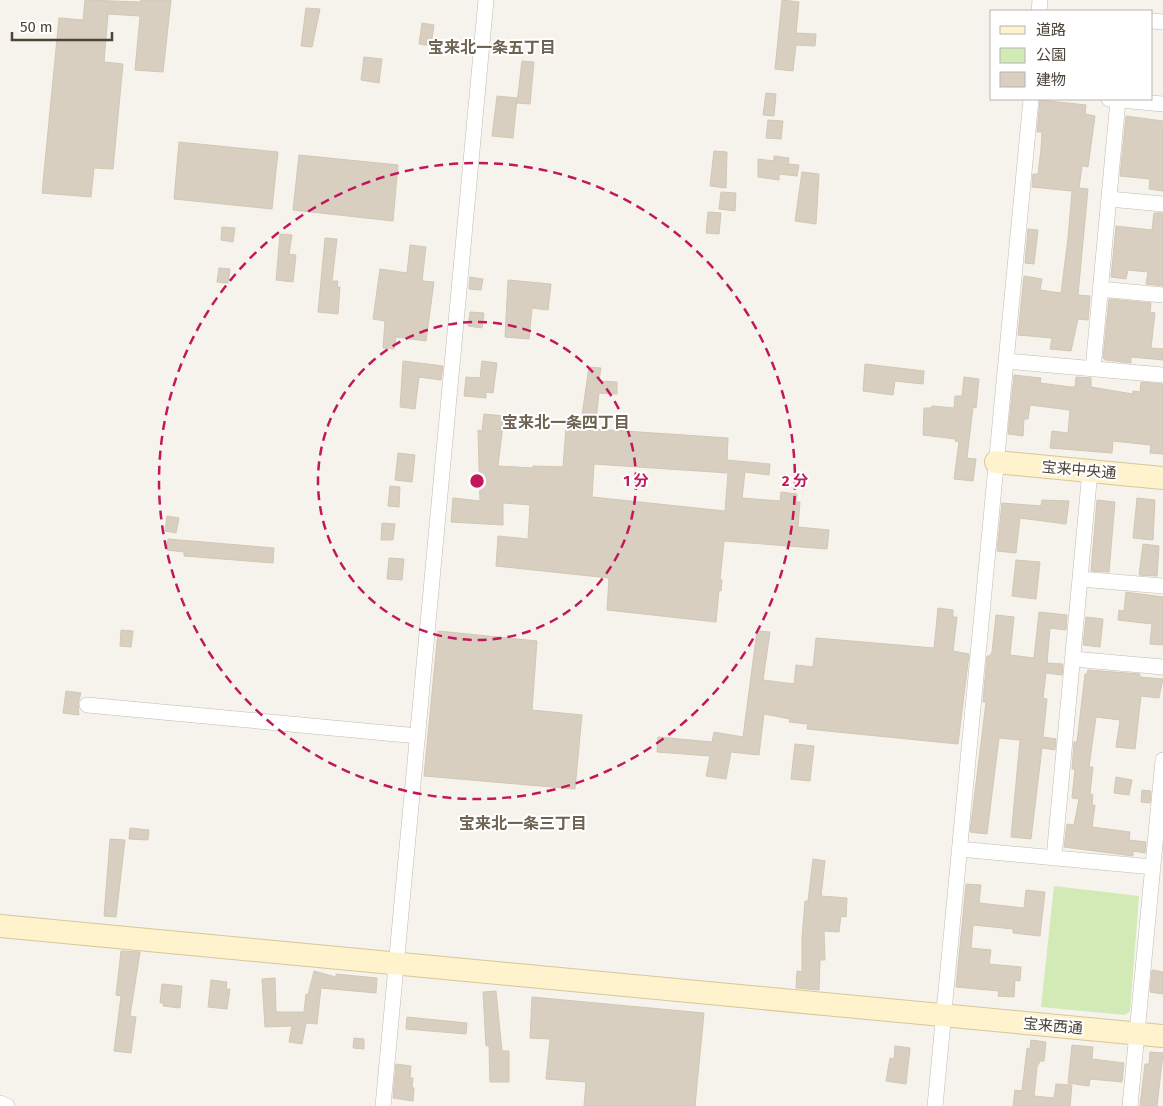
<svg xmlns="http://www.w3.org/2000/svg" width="1163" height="1106" font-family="'Fira Sans','Noto Sans JP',sans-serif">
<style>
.green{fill:#d2eab5}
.building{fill:#d8cfc1;stroke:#d3c7b4;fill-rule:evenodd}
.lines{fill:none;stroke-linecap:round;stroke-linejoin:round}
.street-casing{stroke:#c2bbae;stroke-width:16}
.secondary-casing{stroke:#d6c79b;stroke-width:24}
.street{stroke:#fff;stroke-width:15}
.secondary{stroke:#fff3cd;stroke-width:22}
.ring{fill:none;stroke:#c2185b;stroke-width:2.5;stroke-dasharray:9 6}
.labels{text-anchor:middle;stroke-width:4;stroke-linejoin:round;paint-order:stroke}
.street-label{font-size:15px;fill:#4b4439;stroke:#fff}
.neighbourhood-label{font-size:16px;font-weight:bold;fill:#6e6250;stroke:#fff}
.centre{fill:#c2185b;stroke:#fff;stroke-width:2.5}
.ring-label{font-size:15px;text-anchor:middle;font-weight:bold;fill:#c2185b;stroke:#fff;stroke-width:4;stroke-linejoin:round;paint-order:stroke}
</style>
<rect width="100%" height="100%" fill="#f6f3ec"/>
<path class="green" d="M1054 886 1139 896 1130 1011 1125 1015 1041 1007Z"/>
<path class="building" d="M85 0 141 2V0H171L163 72 135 70 140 16 108 14 104 62 123 64 113 169 94 168 91 197 42 193 59 18 83 20Z
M782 0 799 2 796 33 816 34 815 46 796 45 793 71 775 69Z
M306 8 320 9 312 47 301 46Z
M422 23 434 25 431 46 419 44Z
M364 57 382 59 379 83 361 80Z
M522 61 534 62 530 104 517 103Z
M766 93 776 94 774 116 763 115Z
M497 96 517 98 513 138 492 136Z
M1040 100 1086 105 1085 114 1095 116 1088 167 1082 166 1079 188 1088 189 1078 295 1090 296 1088 320 1078 319 1071 351 1050 349 1052 338 1018 335 1024 276 1042 279 1040 290 1061 293 1068 238 1072 191 1032 187 1033 174H1038L1041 149 1042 132H1037Z
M1126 116 1163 121V191L1149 189 1150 179 1120 176Z
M768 120 783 121 781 139 766 138Z
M179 142 278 152 272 209 174 199Z
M714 151 727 152 726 188 710 186Z
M299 155 398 165 393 221 293 210Z
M774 156 789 158 788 164 799 165 797 176 779 174V180L758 177V159L774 161Z
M802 172 819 174 816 224 795 221Z
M721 192 736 193 735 211 719 209Z
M708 212 721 213 719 234 706 233Z
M1154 213H1163V286L1146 284 1148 272 1128 270 1126 279 1111 277 1116 226 1152 230Z
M222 227 235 228 233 242 221 240Z
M1028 229 1038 230 1034 264 1025 263Z
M280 234 292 235 289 254 296 255 293 282 276 280Z
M325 238 337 239 332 281H338L337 287H340L338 314 318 312Z
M410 245 426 247 422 281 434 282 426 341 396 337 394 349 383 348 385 321 373 319 380 269 407 273Z
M219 268 230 269 228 283 217 282Z
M470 277 483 279 481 290 469 289Z
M508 280 551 284 548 310 532 308 529 339 505 337Z
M1109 299 1151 303 1150 312 1155 313 1151 348 1163 349V360L1131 357V363L1105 360 1103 358Z
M470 312 484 313 482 328 468 326Z
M403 361 443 366 441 380 419 377 415 409 400 407Z
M482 361 497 363 493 393 486 392V398L464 396 466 377 480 378Z
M865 364 924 371 923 384 895 381 893 395 863 391Z
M589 367 601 368 599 381 617 382V394L599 393 595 429 728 438 727 460 770 464 769 475 745 472 742 498 780 501 781 492 797 494 796 502H800L798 527 829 530 827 549 724 541 720 580H722L721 591 719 590 716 622 607 610 609 578 496 566 498 536 528 539 530 505 503 503V525L451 522 453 498 480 501 478 430 482 431 484 414 504 416 498 466 533 468V466L563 467 566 428 580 429ZM594 464 728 473 725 511 592 497Z
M1014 375 1041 378 1040 383 1071 387H1075L1076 377 1091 378V387L1133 394V391L1140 392 1141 382 1163 384V454L1150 453 1151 445 1113 441 1112 453 1050 448 1052 431 1068 433 1070 410 1030 405 1028 419H1024L1023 436 1008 434Z
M964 377 979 379 976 408 973 407 967 458 976 459 973 481 954 479 959 442 955 441V439L923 435 924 408H931L932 406 954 408 955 396H962Z
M398 453 415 455 412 482 395 480Z
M390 486 400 487 399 507 388 506Z
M1137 498 1155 500 1153 540 1133 538Z
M1042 500 1069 501 1066 524 1020 518 1016 553 997 551 1002 503 1041 506Z
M1097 500 1115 502 1109 572 1091 571Z
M167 516 179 518 176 533 165 531Z
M382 523 395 524 393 540H381Z
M168 539 274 548 273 563 184 556V552L167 550Z
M1143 544 1159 546 1157 576 1139 575Z
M389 558 404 559 402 580 387 579Z
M1016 560 1040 562 1036 599 1012 596Z
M1126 592 1163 597V645L1150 644 1152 624 1118 620 1119 610 1124 611Z
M938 608 953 610V617H957L953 651 969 654 958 744 807 729 808 724 789 722 790 719 764 714 759 755 731 752 726 779 706 776 710 756 657 752 658 737 712 742 714 732 743 737 757 631 770 632 763 680 794 684 796 665 813 667 816 638 934 648Z
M1039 612 1067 615 1066 630 1050 628 1047 663 1063 664 1062 675 1046 673 1043 698 1047 699 1043 737 1056 739 1055 750 1042 748 1031 839 1011 837 1020 740 999 738 987 834 970 832 986 702H983L987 656H990L992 652 996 615 1014 617 1010 655 1034 658Z
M1086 617 1103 619 1100 647 1083 645Z
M121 630 133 631 131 647 120 646Z
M438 631 537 641 532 710 582 715 575 789 424 776Z
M1088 670 1140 674V677L1163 679 1159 698 1141 696 1135 749 1116 747 1120 720 1096 717 1089 767H1093L1090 794 1093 795 1092 805H1095L1092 827 1130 832 1129 840 1146 842 1145 853 1133 851V856L1064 847 1067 824 1074 825 1079 799 1072 798 1075 769H1072L1074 742H1077L1085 674H1087Z
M66 691 81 693 78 704 79 715 63 713Z
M795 744 814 746 810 781 791 779Z
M1116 777 1132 780 1129 795 1114 793Z
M1142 790 1151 791 1150 803 1141 802Z
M130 828 149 830 148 840 129 839Z
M110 839 125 840 116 917 104 916Z
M813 859 825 861 821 896 847 898 846 917 841 916 839 932 824 931 825 960H820L819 990 796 988 797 971 802 972V938L805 901H808Z
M966 884 981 885 979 903 1024 908 1026 890 1045 892 1040 936 1013 933V929L973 925 971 948 991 950 989 964 1021 967 1020 981 1015 980 1014 997 998 996 999 991 956 987Z
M121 951 140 952 130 1016 136 1017 131 1053 114 1051 121 996 116 995Z
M1152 970 1163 972V994L1150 992Z
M314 971 336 977V974L377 978 376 993 321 988 317 1024 306 1023 302 1044 289 1042 292 1026 265 1027 262 979 275 978 276 1012H304L306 994 308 995Z
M211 980 227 982 226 989H230L227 1009 208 1007Z
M162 984 182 986 180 1008 163 1006 164 1003H160Z
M496 991 502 1051H509V1082H490L489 1045 486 1046 483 992Z
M532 997 704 1013 695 1106H584L586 1082 546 1079 550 1039 530 1038Z
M407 1017 467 1023 466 1034 406 1029Z
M354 1038 364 1039V1049L353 1048Z
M1031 1040 1046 1042 1044 1061H1040L1037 1067 1034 1096 1054 1098 1056 1084 1072 1085 1070 1106H1013L1015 1090 1022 1091 1027 1048 1030 1049Z
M1072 1045 1093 1047 1092 1059 1124 1063 1122 1082 1090 1079 1089 1086 1068 1083Z
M895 1046 910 1048 906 1084 886 1081 890 1058 894 1059Z
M1150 1052 1163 1053 1157 1106H1140L1145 1064H1149Z
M396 1064 411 1066 410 1078H413L412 1087 414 1088 413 1101 393 1098Z"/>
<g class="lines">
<defs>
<path id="street" d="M1039 11 1040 0
M1152 21 1163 22
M1109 99 1163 104
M1109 199 1163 204
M1100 289 1163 295
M1006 361 1163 375
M1093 369 1118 100
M1080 579 1163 586
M1073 659 1163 667
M87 705 418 736
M959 849 1153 867
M1054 858 1090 471
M0 1103 7 1106
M383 1106 486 0
M935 1106 1031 99
M1130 1106 1163 760"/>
<path id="secondary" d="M996 462 1163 478
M0 926 1163 1036"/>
</defs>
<use href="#street" class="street-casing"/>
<use href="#secondary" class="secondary-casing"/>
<use href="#street" class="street"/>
<use href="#secondary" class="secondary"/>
</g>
<g class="ring">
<circle cx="477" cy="481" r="159"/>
<circle cx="477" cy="481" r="318"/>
</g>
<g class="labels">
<g class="street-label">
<text transform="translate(1079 470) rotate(5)" y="5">宝来中央通</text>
<text transform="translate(1053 1026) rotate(5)" y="5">宝来西通</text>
</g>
<g class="neighbourhood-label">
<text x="492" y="53">宝来北一条五丁目</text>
<text x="566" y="428">宝来北一条四丁目</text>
<text x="523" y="829">宝来北一条三丁目</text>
</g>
</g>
<circle cx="477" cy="481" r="8" class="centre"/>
<g class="ring-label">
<text x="636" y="486">1 分</text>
<text x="795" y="486">2 分</text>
</g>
<rect x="990" y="10" width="162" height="90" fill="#ffffff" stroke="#b7b4b0"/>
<rect x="1000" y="26" width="25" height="8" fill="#fff3cd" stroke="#b7b4b0"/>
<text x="1036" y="35" font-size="15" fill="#4b4439">道路</text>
<rect x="1000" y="48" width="25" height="15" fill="#d2eab5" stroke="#b7b4b0"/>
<text x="1036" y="60" font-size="15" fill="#4b4439">公園</text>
<rect x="1000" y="72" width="25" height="15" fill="#d8cfc1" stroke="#b7b4b0"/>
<text x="1036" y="85" font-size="15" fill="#4b4439">建物</text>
<path d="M12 32v8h100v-8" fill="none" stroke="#4b4439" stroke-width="2.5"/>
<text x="20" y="32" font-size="15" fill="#4b4439" stroke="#ffffff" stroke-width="4" paint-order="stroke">50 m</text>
</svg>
